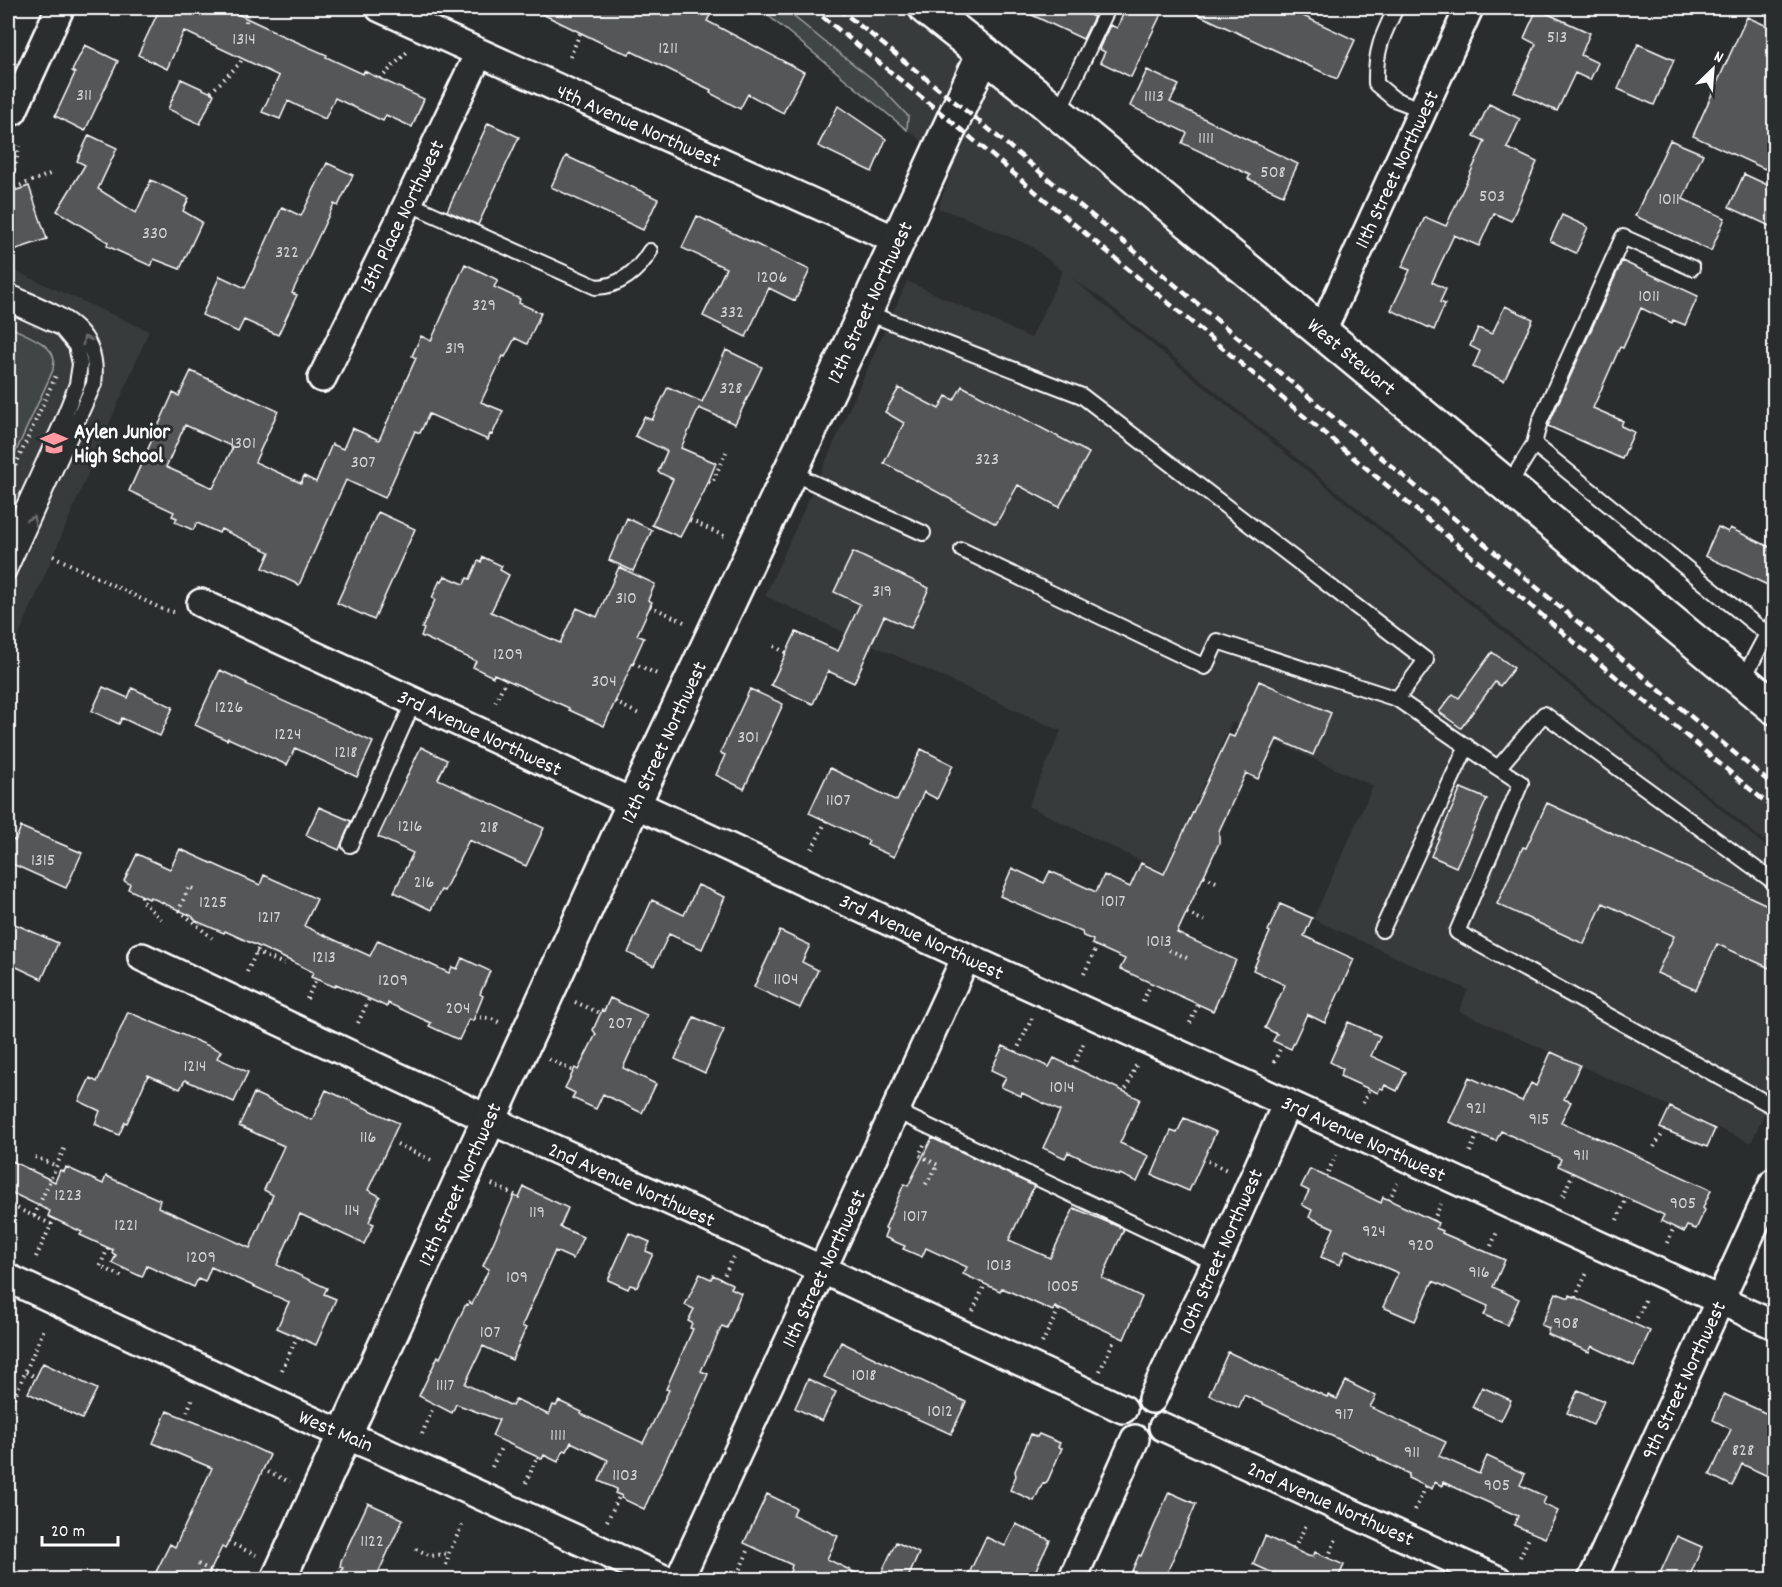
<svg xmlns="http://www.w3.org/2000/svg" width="1782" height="1587" font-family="Dekko,sans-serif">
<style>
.built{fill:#373a3b}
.green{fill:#414445;stroke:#a0a2a2;stroke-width:1.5}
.building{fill:#555758;stroke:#fff;stroke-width:1.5;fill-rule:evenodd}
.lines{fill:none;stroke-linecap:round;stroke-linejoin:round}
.lane-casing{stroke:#fff;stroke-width:18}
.street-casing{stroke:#fff;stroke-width:32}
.secondary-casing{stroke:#fff;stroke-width:38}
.path{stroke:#fff;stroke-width:4;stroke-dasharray:1.5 4.5;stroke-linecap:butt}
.lane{stroke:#2a2d2e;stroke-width:14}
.street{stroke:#2a2d2e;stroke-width:27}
.secondary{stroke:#2a2d2e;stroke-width:33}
.rail{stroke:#fff;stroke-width:4.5;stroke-dasharray:9 4.5;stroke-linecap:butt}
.oneway{stroke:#6a6c6d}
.labels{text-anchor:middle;stroke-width:6;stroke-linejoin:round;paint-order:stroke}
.number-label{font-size:18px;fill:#d4d5d5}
.street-label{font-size:21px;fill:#fff;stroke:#2a2d2e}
.poi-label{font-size:21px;font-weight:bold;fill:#fff;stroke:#2a2d2e;text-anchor:start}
</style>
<rect width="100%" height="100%" fill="#2a2d2e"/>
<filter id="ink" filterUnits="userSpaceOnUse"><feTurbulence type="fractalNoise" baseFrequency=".0167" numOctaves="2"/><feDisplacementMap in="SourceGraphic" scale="12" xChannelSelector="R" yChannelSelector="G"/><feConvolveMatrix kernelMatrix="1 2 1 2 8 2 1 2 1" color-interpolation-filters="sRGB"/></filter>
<g filter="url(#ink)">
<path class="built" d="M759 8H926L1774 707V849L1100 297 1071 278 1774 853V1092L1751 1143 1459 1011 1468 990 1313 919 1373 786 1232 722 1164 872 1028 806 1061 731 765 596 907 281 1031 338 1063 271 1031 246 966 218 938 208 953 167Z
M8 268 149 331 8 661Z"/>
<path class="green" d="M759 8H783L825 42 875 81 908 116 907 130Z
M8 326C21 333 53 343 54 360 54 364 53 367 53 370L8 469Z"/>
<path class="building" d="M160 8H225L274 31V32L327 55 326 57 363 74 364 71 424 99 412 127 386 115 383 121 335 98 325 119 288 101 280 119 262 112 279 76 184 31 167 69 138 55Z
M530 8H714L707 21 804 72 783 113 748 94 740 109 710 93 711 90 631 51 629 54 612 48Z
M1017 8H1073L1094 17 1083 39Z
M1126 8H1164L1131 77 1100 62 1105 52 1099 49 1110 25 1117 28Z
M1184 8H1286L1355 40 1337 79Z
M1537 9 1590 33 1581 55 1598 63 1590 80 1575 73 1557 111 1514 92 1536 44 1524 38Z
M1747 17 1774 29V148L1765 169 1693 136Z
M1638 44 1674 60 1654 105 1618 89Z
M85 45 118 61 85 131 55 116 75 73 72 71Z
M1147 70 1179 85 1170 102 1298 164 1283 195 1248 179 1250 175 1182 143 1187 133 1130 106Z
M181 79 214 94 200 124 168 109Z
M1489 104 1520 119 1507 148 1537 162 1511 221 1494 213 1479 246 1454 235 1432 282 1446 289 1440 302 1445 304 1434 330 1391 310 1410 270 1402 267 1425 217 1446 226 1485 141 1474 136Z
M838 106 886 139 872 172 818 146Z
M488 123 519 137 478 225 447 211Z
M89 135 117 148 98 189 136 213 151 180 189 198 183 211 202 222 180 269 154 259 151 266 107 246 108 242 57 211 85 165 77 161Z
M1670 140 1703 154 1683 199 1725 218 1711 251 1635 216Z
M566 156 658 199 643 230 551 187Z
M327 163 353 175 338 206 334 204 292 293 297 295 278 335 244 320 238 332 202 315 220 276 245 288 282 207 301 216Z
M1744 174 1774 188V228L1729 207Z
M29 186 47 239 14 250 8 229V193Z
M1562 215 1588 227 1576 253 1550 241Z
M697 216 810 270 795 301 769 288 746 337 703 316 726 268 682 248Z
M1622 261 1698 296 1685 325 1673 320 1672 323 1641 308 1623 348 1620 347 1593 408 1623 421 1621 426 1634 432 1622 459 1548 426Z
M465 264 498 280 494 287 520 299 519 303 541 313 527 344 515 338 505 357 503 356 481 402 503 411 492 435 490 434 488 440 429 414 420 433 415 431 385 498 346 480 299 585 263 568 270 552 221 529 219 533 197 523 193 530 175 522 177 518 172 516 174 512 129 491 173 393 179 396 191 371 278 411 255 462 301 483 304 476 316 482 332 444 343 449 352 428 379 440 416 358 412 356 421 336 431 341ZM185 425 233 447 213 488 166 467Z
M1505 306 1533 319 1504 381 1473 367 1480 351 1470 346 1478 328 1492 334Z
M726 350 762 367 735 424 699 408 681 448 716 463 704 492 680 537 652 525 673 479 658 472 667 451 635 436 644 417 652 420 668 387 702 402Z
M962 386 1089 453 1059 507 1018 485 996 524 884 463 904 423 885 412 899 388 939 409 946 396 954 400Z
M378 512 415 529 374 620 337 603Z
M627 518 652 530 633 571 609 560Z
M1718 527 1728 532 1730 528 1774 549V588L1705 556Z
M853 552 929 588 911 628 884 616 854 683 828 671 813 704 771 685 796 632 838 651 860 604 834 592Z
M483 557 502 566 500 570 509 575 491 612 560 643 577 608 597 617 619 567 655 584 648 600 652 602 637 635 644 638 604 726 569 710V708L494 674 493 677 473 667 476 661 421 636 424 629 422 628 435 600 432 598 440 580 442 581 445 576 464 584 467 578 470 579 478 561 481 562Z
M1492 652 1514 668 1500 686 1495 682 1461 728 1439 712 1453 694 1459 698Z
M220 670 247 683 246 684 373 742 357 777 295 748 287 765 228 738 227 740 195 725Z
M1259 681 1331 713 1313 755 1277 739 1258 779 1246 773 1219 831V843L1177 933 1236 960 1213 1011 1120 969 1125 959 1092 944 1093 940 1083 936 1082 932 1000 896 1012 868 1044 883 1050 871 1096 892 1104 875 1130 887 1141 863 1164 874 1229 735 1234 737Z
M103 687 128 698 132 688 173 707 160 736 122 718 119 724 92 711Z
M750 689 783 704 744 789 716 775 725 755 720 753Z
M421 747 447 760 438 779 544 828 526 866 469 840 444 891 441 890 431 910 394 892 413 853 378 837Z
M921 749 953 765 937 799 924 792 894 857 867 845 869 841 809 813 830 768 897 801Z
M1461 788 1487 799 1456 867 1431 856Z
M1547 803 1774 908V970L1717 944 1696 990 1657 973 1674 936 1603 903 1584 944 1497 904 1523 847 1526 848Z
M319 807 351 821 339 850 306 835Z
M21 827 82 853 66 888 8 862V837L15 841Z
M180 849 260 885 264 875 317 899 304 926 370 956 378 940 449 973 452 967 457 969 462 958 490 971 480 994 483 996 473 1021 469 1019 459 1040 429 1026 431 1023 388 1003 387 1007 336 984 335 987 311 977 313 972 297 964 225 931 224 933 196 921 192 916 150 897 149 899 128 889 130 884 124 881 137 854 170 869Z
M698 885 725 897 702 949 669 934 654 966 628 953 652 900 684 915Z
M1280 904 1312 918 1304 936 1354 959 1325 1023 1307 1014 1291 1049 1273 1041 1277 1034 1265 1028 1285 985 1253 970 1270 932 1268 931Z
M8 921 58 943 42 979 8 963Z
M780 931 810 945 802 962 818 970 800 1008 754 987Z
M610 998 647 1015 623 1068 656 1084 642 1113 603 1094 596 1109 572 1098 575 1093 565 1088 575 1068 578 1070 596 1034 593 1030 602 1010 604 1011Z
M128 1012 221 1051 217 1058 248 1072 234 1102 185 1080 180 1089 148 1075 127 1123 125 1122 119 1135 95 1124 100 1111 79 1101 90 1078 97 1082Z
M694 1017 724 1030 705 1073 675 1059Z
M1348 1022 1380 1036 1371 1056 1406 1072 1397 1091 1385 1085 1383 1089 1380 1088 1378 1093 1340 1076 1343 1069 1330 1062Z
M1003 1046 1049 1067 1054 1058 1140 1099 1120 1143 1149 1156 1137 1182 1120 1174 1119 1176 1068 1152 1065 1158 1043 1148 1060 1111 1022 1093 1021 1096 1001 1087 1006 1077 991 1070Z
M1551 1052 1580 1065 1564 1099 1571 1102 1561 1122 1596 1138V1137L1711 1190 1703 1208 1705 1210 1696 1229 1687 1226 1684 1232 1661 1221 1664 1215 1558 1166 1561 1159 1501 1131 1496 1141 1449 1122 1469 1077 1522 1101 1531 1083 1536 1086Z
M326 1090 399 1123 368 1190 380 1196 369 1222 374 1224 364 1244 300 1214 277 1265 327 1288 324 1294 336 1299 316 1345 277 1328 289 1302 211 1267 205 1282 198 1279 194 1287 147 1266 142 1277 112 1263 116 1255 112 1253 113 1250 80 1235 82 1232 48 1216 50 1211 8 1191V1159L55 1182 60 1170 64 1172 66 1167 103 1184 106 1176 160 1200 158 1207 250 1248 273 1195 264 1190 284 1146 239 1126 254 1093 312 1120Z
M1670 1107 1715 1129 1707 1147 1660 1128Z
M1184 1118 1216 1132 1189 1191 1152 1175 1171 1131 1177 1133Z
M932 1138 1034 1186 1009 1240 1050 1258 1074 1208 1124 1229 1102 1278 1142 1297 1124 1339 1055 1307 1053 1311 1002 1288 1000 1291 963 1274 967 1267 926 1248 922 1257 903 1249 905 1246 884 1237 887 1229 885 1228 904 1184 908 1186Z
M1310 1169 1381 1203 1383 1197 1438 1223 1436 1228 1443 1231 1442 1233 1505 1260 1493 1287 1519 1299 1507 1325 1484 1315 1488 1306 1433 1281 1415 1321 1383 1307 1398 1273 1346 1250 1340 1265 1321 1257 1334 1228 1309 1217 1312 1210 1302 1205 1309 1191 1301 1187Z
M524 1187 568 1208 560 1227 583 1237 573 1259 555 1251 522 1326 526 1328 512 1360 483 1346 465 1384 512 1406 516 1399 549 1415 553 1405 556 1406 559 1401 582 1412 581 1414 643 1443 669 1390 666 1389 693 1329 690 1328 692 1323 688 1321 694 1309 685 1305 700 1274 711 1279 713 1275 732 1284 731 1288 741 1293 727 1328 722 1326 701 1371 708 1374 687 1421 672 1450H671L644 1509 621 1498 622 1496 615 1493 617 1489 599 1481 608 1460 571 1442 567 1451 564 1450 558 1462 544 1455 542 1459 492 1436 499 1420 456 1404 452 1413 419 1396 438 1356 440 1358 466 1304 468 1305 469 1302 472 1304 489 1269 483 1266 506 1214 514 1196 519 1198Z
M629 1233 650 1242 646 1251 653 1254 637 1287 630 1285 628 1289 608 1280Z
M1556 1293 1569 1298 1570 1295 1650 1331 1634 1366 1592 1346 1589 1352 1547 1334 1549 1328 1541 1325Z
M841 1342 966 1402 951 1434 824 1377Z
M1228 1352 1327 1397 1328 1395 1337 1399 1346 1381 1376 1396 1370 1407 1446 1442 1439 1456 1479 1474 1487 1456 1525 1474 1520 1485 1546 1497 1543 1504 1558 1511 1545 1538 1514 1525 1518 1516 1443 1482 1442 1486 1435 1482 1432 1489 1408 1478 1409 1474 1378 1459 1379 1458 1244 1395 1239 1408 1209 1395Z
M43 1363 97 1389 82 1419 28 1393Z
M808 1379 836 1392 822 1421 795 1408Z
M1482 1387 1511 1400 1501 1421 1472 1407Z
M1578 1390 1604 1401 1593 1425 1567 1413Z
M1724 1394 1774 1417V1479L1742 1464 1732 1486 1710 1475 1731 1429 1713 1420Z
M167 1411 227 1435 270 1455 225 1549 222 1547 206 1580H172L156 1572 170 1544 175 1547 212 1468 153 1443Z
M1031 1434 1037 1437 1039 1434 1060 1443 1058 1447 1062 1448 1048 1480 1045 1484 1043 1483 1034 1501 1010 1490 1016 1476 1015 1471Z
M1169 1492 1196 1504 1164 1580H1128L1139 1555 1141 1556Z
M767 1494 796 1508 793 1515 838 1536 827 1559 870 1580H788L792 1565 744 1543Z
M368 1503 403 1519 375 1580H338L343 1568 340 1567 341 1561Z
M1016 1524 1050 1540 1031 1580H966L986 1537 1005 1546Z
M1265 1536 1308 1556 1313 1557 1315 1552 1344 1565 1337 1580H1288L1253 1564Z
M1677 1536 1702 1547 1688 1580H1657Z
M896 1542 919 1553 907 1580H878Z"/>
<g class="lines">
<defs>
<path id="lane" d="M1396 8C1382 36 1375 51 1376 84L1394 99 1423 110
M1058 113 1108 8
M408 203 596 287C619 287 639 270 650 251
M8 291C52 312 102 323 94 384L8 573
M8 304 61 328 76 346 80 364 77 384 59 429 8 540
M865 312 1082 396 1426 660 1397 699 1498 768 1544 714 1774 882
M1534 444 1540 421 1623 237 1692 268
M790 472 923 533
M1508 486 1534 444 1767 634 1742 681
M962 550 1205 667 1217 641 1397 699
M1767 634 1774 620
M1498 768 1521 783 1457 932 1774 1107
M350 845 414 701
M1382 930 1467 746
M896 1111 1216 1263"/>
<path id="street" d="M380 8 898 241
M13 111 60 8
M1322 331 1469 8
M322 378 401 218 479 53
M201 603 966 957 1774 1325
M142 957 488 1119 821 1269 1123 1409
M8 1278 317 1423 374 1447 666 1580
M1152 1399 1216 1263 1287 1103
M1163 1427 1498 1580
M679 1580 966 957
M1072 1580 1135 1439
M1592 1580 1774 1182"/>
<path id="secondary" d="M926 8 1035 94 1774 707
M278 1580 634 803 849 347 984 53"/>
</defs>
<use href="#lane" class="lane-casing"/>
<use href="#street" class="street-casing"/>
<use href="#secondary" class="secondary-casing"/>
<path class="path" d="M246 22 247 8
M570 57 581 31
M380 79 409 50
M211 92 240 63 242 59
M9 190 50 174
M8 193 20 146
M8 482 57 373
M709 482 712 483 726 452
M690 520 724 536
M53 556 162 609 177 613
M650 606 684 622
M774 646 786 653
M633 663 659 675
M495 702 506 680
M615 702 641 715
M812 849 826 821
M1204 876 1220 884
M193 889 189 887 179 910 212 938
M142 896V901L164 922
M1187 913 1204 921
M1169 950 1187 958
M256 952 284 964
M247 972 259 947
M1084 974 1097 946
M307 999 316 979
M1143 1001 1151 984
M575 1002 600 1013
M474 1017 489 1018 499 1022
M358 1023 369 999
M1190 1023 1198 1004
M1016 1052 1033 1016
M549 1059 573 1071
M1274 1062 1282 1045
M1073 1067 1085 1040
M1126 1089 1137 1063
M1363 1103 1369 1089
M397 1144 435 1162
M924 1145 919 1155 938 1165 924 1187
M1654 1147 1663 1133
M1470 1152 1478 1133
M35 1157 57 1166
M1208 1161 1229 1171
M1328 1172 1336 1155
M492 1184 519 1197
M1563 1196 1573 1173
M1389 1200 1397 1183
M12 1206 51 1224
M34 1216 65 1147
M1617 1220 1627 1197
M1433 1221 1441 1204
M1667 1243 1674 1227
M1491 1246 1498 1230
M108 1248 100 1266 125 1278
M36 1257 54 1219
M722 1280 733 1257
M1575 1297 1588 1271
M973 1311 985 1284
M1637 1318 1646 1298
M1042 1343 1061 1305
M282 1370 297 1337
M1100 1371 1113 1342
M26 1372 36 1377
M14 1398 44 1329
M187 1412 193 1397
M422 1434 432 1410
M492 1467 501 1448
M268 1472 290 1482
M526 1483 537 1457
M1415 1510 1426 1486
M607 1521 620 1495
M228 1542 256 1555
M416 1549 431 1556 449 1553
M1294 1549 1306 1525
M1520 1557 1529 1538
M1328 1558 1336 1539
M198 1564 229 1580
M446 1565 449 1553 464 1521
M577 1580 579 1575
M735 1580 748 1551"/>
<use href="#lane" class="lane"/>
<use href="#street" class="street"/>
<use href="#secondary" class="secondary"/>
<path class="rail" d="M812 8 952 122 1774 809
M838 8 985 126 1774 786"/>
</g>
<defs><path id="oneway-chevron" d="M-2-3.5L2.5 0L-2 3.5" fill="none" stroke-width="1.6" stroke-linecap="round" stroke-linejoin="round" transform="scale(1.5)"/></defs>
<g class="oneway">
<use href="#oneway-chevron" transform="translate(86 340) rotate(-119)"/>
<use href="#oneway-chevron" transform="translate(32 520) rotate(-65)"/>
</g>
</g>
<defs>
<symbol id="school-bare" viewBox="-9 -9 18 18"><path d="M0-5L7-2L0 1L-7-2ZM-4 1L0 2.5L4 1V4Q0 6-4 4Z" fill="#ff9aa2" stroke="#2a2d2e" stroke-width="2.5" paint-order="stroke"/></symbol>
</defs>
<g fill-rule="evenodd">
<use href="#school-bare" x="35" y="424" width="38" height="38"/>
</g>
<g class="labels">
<g class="number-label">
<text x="1557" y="42">513</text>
<text x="244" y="44">1314</text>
<text x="668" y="53">1211</text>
<text x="84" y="100">311</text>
<text x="1154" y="101">1113</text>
<text x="1206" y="143">1111</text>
<text x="1273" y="177">508</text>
<text x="1492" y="201">503</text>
<text x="1669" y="204">1011</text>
<text x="155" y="238">330</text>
<text x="287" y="257">322</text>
<text x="772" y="282">1206</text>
<text x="1649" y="301">1011</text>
<text x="484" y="310">329</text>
<text x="732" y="317">332</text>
<text x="455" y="353">319</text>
<text x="731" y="393">328</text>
<text x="243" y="448">1301</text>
<text x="987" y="464">323</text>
<text x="363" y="467">307</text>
<text x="882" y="596">319</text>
<text x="626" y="603">310</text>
<text x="508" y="659">1209</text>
<text x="604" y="686">304</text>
<text x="229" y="712">1226</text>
<text x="288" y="739">1224</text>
<text x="748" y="742">301</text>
<text x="346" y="757">1218</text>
<text x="838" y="805">1107</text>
<text x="410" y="831">1216</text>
<text x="489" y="832">218</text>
<text x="43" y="865">1315</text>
<text x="424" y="887">216</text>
<text x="1113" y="906">1017</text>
<text x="213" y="907">1225</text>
<text x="269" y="922">1217</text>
<text x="1159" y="946">1013</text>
<text x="324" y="962">1213</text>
<text x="786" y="984">1104</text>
<text x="393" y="985">1209</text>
<text x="458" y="1013">204</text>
<text x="620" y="1028">207</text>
<text x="195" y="1071">1214</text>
<text x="1062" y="1092">1014</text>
<text x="1476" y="1113">921</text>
<text x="1539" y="1124">915</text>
<text x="368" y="1142">116</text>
<text x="1581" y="1160">911</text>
<text x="68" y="1200">1223</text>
<text x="1683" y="1208">905</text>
<text x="352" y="1215">114</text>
<text x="537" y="1217">119</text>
<text x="915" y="1221">1017</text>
<text x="126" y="1230">1221</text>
<text x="1374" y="1236">924</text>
<text x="1421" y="1250">920</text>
<text x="201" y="1262">1209</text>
<text x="999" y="1270">1013</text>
<text x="1479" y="1277">916</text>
<text x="517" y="1282">109</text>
<text x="1063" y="1291">1005</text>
<text x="1566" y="1328">908</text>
<text x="490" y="1337">107</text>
<text x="864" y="1380">1018</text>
<text x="445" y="1390">1117</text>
<text x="940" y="1416">1012</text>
<text x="1344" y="1419">917</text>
<text x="558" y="1440">1111</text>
<text x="1743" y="1455">828</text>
<text x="1412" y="1457">911</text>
<text x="625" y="1480">1103</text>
<text x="1497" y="1490">905</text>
<text x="372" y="1546">1122</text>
</g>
<g class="street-label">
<text transform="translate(639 125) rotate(24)" y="7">4th Avenue Northwest</text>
<text transform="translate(1396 169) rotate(-65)" y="7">11th Street Northwest</text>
<text transform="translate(401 216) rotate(-64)" y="7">13th Place Northwest</text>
<text transform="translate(869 302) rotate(-65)" y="7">12th Street Northwest</text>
<text transform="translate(1352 356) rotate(40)" y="7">West Stewart</text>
<text transform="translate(480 732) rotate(25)" y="7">3rd Avenue Northwest</text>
<text transform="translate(663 742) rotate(-65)" y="7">12th Street Northwest</text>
<text transform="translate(922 936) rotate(25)" y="7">3rd Avenue Northwest</text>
<text transform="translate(1364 1138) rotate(25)" y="7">3rd Avenue Northwest</text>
<text transform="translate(459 1184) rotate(-66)" y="7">12th Street Northwest</text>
<text transform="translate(632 1184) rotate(24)" y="7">2nd Avenue Northwest</text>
<text transform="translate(1220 1251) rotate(-66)" y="7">10th Street Northwest</text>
<text transform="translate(823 1268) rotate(-65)" y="7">11th Street Northwest</text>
<text transform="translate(1683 1380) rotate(-65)" y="7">9th Street Northwest</text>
<text transform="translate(336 1430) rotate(23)" y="7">West Main</text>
<text transform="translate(1331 1503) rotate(24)" y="7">2nd Avenue Northwest</text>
</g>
<g class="poi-label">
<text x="74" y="438">Aylen Junior<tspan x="74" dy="24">High School</tspan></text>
</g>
</g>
<rect width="1782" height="1587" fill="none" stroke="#2a2d2e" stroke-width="30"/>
<rect x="15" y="15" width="1752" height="1557" fill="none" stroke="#fff" stroke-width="2" filter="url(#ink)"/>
<g transform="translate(1713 69) rotate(25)" stroke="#2a2d2e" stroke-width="4.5" paint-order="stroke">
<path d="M0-4.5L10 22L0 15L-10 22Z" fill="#ffffff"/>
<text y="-9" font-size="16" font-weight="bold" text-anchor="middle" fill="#ffffff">N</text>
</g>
<path d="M42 1536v9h76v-9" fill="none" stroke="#ffffff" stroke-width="3"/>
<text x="51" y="1536" font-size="18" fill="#ffffff" stroke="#2a2d2e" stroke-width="4.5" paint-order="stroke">20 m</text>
</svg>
